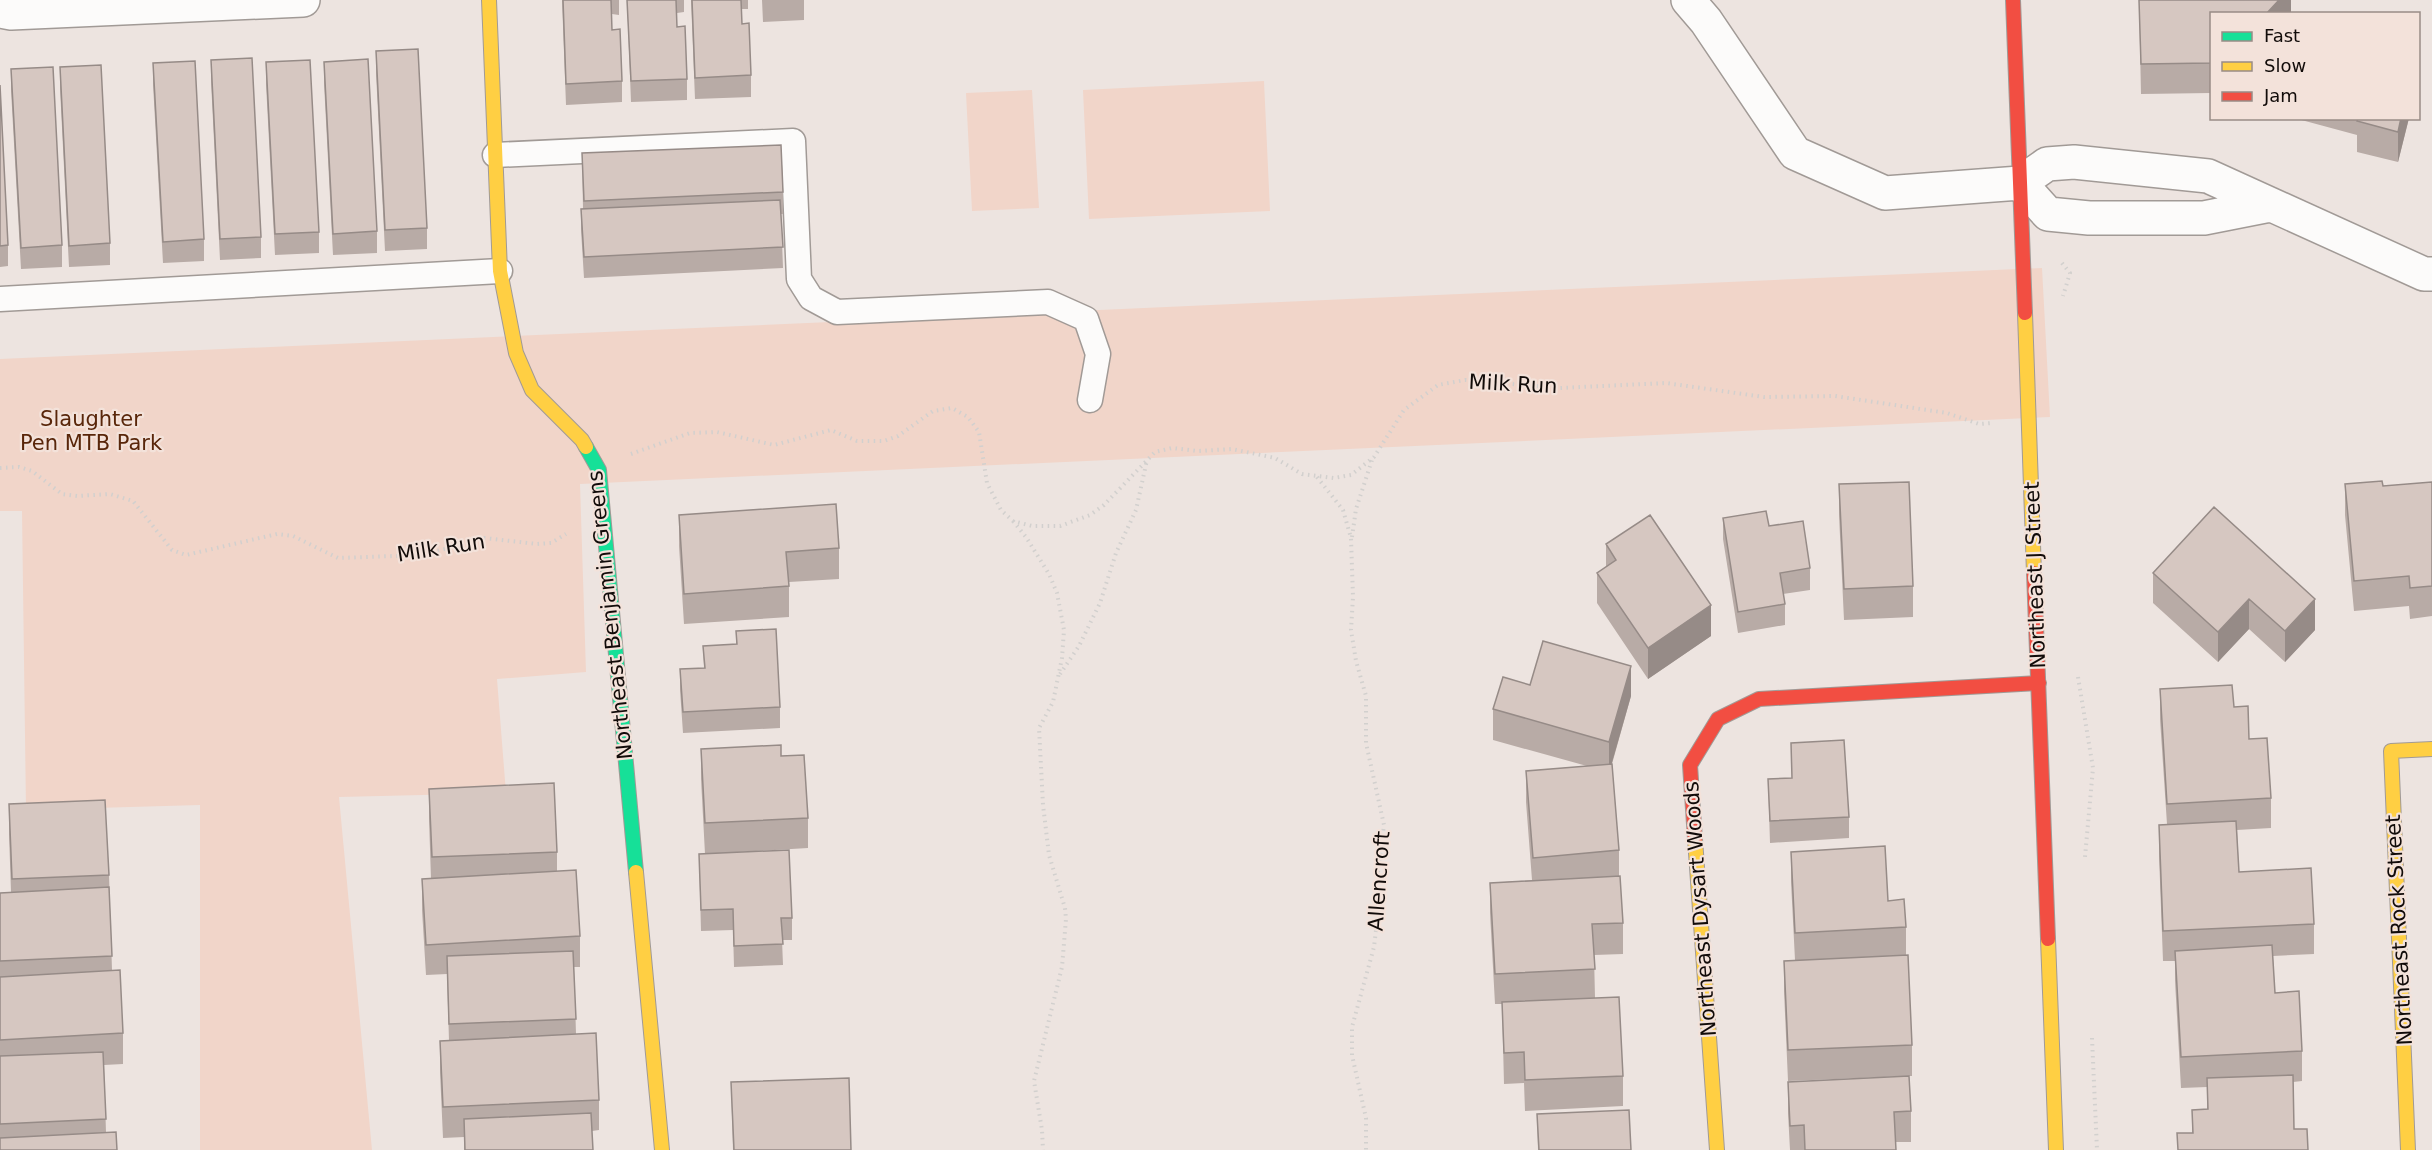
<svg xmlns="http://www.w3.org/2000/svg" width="2432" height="1150" font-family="'DejaVu Sans',sans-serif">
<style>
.green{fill:#f1d5c9}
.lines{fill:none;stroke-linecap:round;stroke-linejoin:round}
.lane-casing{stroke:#a19a96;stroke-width:27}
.street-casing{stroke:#a19a96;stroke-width:36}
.fast-casing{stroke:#a19a96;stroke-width:16}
.slow-casing{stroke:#a19a96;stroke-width:16}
.jam-casing{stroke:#a19a96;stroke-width:16}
.path{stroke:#d2d0ce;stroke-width:4;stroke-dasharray:1.5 4.5;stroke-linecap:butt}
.lane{stroke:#fcfbfa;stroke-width:24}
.street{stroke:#fcfbfa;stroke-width:33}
.fast{stroke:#16e098;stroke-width:14}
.slow{stroke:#ffcf43;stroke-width:14}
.jam{stroke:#f24e42;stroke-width:14}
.wall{fill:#b8aba6}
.shaded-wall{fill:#968b87}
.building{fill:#d6c7c1;stroke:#968b87;stroke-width:1.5}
.labels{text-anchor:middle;stroke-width:4.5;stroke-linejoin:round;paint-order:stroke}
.street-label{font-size:21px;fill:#110b09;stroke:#f3e2da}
.park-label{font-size:21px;fill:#59260a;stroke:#f3e2da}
</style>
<rect width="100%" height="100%" fill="#ede4e0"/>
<path class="green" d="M1264 81 1270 211 1089 219 1083 90Z
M1032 90 1039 208 972 211 966 93Z
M2042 268 2050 417 580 484 586 672 497 679 506 793 339 797 372 1150H200V805L26 810 22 511H0V359Z"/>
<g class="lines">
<defs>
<path id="lane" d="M495 155 793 141 799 279 811 298 837 312 1048 302 1086 319 1098 354 1090 400
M0 299 500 271"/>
<path id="street" d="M1688 0 1706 21 1795 153 1885 193 2020 183
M0 11 11 13 303 0
M2020 183 2047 164 2074 162 2208 176 2424 274H2432
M2020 183 2048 214 2089 218H2204L2270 205"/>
<path id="fast" d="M586 447 599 470 636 872"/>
<path id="slow" d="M489 0 500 271 516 353 532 390 582 440 586 447
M2025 313 2034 573
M1695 839 1717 1150
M636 872 662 1150
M2048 939 2056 1150
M2408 1150 2391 751 2432 749"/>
<path id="jam" d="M2013 0 2025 313
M2034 573 2048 939
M1695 839 1690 765 1718 719 1759 699 2039 683"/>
</defs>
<use href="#lane" class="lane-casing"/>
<use href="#street" class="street-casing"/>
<use href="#fast" class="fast-casing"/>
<use href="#slow" class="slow-casing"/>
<use href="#jam" class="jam-casing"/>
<path class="path" d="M2062 263 2070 273 2063 296
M631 454 690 433 717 432 774 445 831 430 857 441H884L898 436 933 411 952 408 968 417 979 432 987 483 1001 510 1013 521 1032 526H1060L1090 515 1104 505 1155 452 1172 448 1198 451 1232 449 1275 458 1302 474 1334 478 1351 475 1374 457 1404 410 1438 385 1465 380 1560 388 1666 383 1764 397 1835 396 1947 413 1979 424 1992 423
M0 468 19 467 32 471 62 494 77 496 110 494 133 501 172 550 186 555 277 534 293 536 338 558 423 555 484 538 537 544 551 543 566 534
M1317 477 1343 510 1351 538 1353 597 1351 630 1356 661 1366 696V743L1384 825 1378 872 1377 922 1374 947 1352 1027V1055L1366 1118V1150
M1013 521 1026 537 1049 574 1057 593 1064 630 1062 658 1053 702 1039 728 1043 805 1049 855 1065 908 1066 919 1062 967 1034 1081 1042 1130 1043 1150
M1352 537 1356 509 1372 460
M1060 674 1079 646 1100 603 1116 553 1136 510 1147 460
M2078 677 2093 768 2085 857
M2092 1038 2097 1150"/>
<use href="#lane" class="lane"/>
<use href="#street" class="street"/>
<use href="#fast" class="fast"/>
<use href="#slow" class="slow"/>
<use href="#jam" class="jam"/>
</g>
<path class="wall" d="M562 0H619V15L612 14V30L622 81V102L566 105Z
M627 0H684V12L677 13V27L687 79V100L631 102Z
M691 0H748V9H741L742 24 751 75V97L695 99Z
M762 0H804V20L763 22Z
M2139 0H2291V14H2211V93L2141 94Z
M376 51 427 228V249L385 251 376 73Z
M211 60 261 237V258L220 260 211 81Z
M266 62 319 232V253L275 255 266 84Z
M324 62 377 231V253L333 255 324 83Z
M153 63 204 239V261L163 263 153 84Z
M60 67 110 243V265L69 267 60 88Z
M11 69 62 245V267L21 269 11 90Z
M0 85 8 245V266L0 267Z
M2294 118H2409L2398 162 2357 152V135Z
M582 153 783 192V214H781L783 268 584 278 581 230V209H583Z
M2432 482V616L2410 619 2409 606 2354 611 2345 515V484L2383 486Z
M1839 484 1913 586V617L1844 620 1839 515Z
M679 515 839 548V579L789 582V617L684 624 679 546Z
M1723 518 1810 568V590L1783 594 1785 604V625L1738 633 1723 539Z
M1606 544 1711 636 1648 679 1597 603V573L1606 567Z
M2153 573 2315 599V630L2285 662 2249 629 2218 662 2153 603Z
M736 631 780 707V728L683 733 680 690V669L704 668 703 646 736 644Z
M1530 685 1631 696 1612 764 1619 850V876L1623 923V954L1594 955 1595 998 1623 1076V1106L1525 1111 1524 1083 1504 1084 1502 1004H1495L1490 913V883L1532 880 1526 802V771L1587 766 1493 740V709Z
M2160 689 2234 707 2249 739 2271 798V828L2237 830 2239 872 2314 924V954L2273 956 2275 993 2302 1051V1081L2293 1082 2192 1133V1110L2207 1109V1087L2181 1088 2175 981V961H2163L2159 855V825L2167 824 2160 719Z
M1791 743 1849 817V838L1770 843 1768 779 1792 778Z
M701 749 781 756 808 818V848L705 854 701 779Z
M429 789 557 852V872L580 936V967H574L576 1034 599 1100V1130L592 1131 593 1150H464V1137L443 1138 440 1072V1041H449L447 974 426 975 422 910V879H431L429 819Z
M9 804 109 875 112 970 123 1033V1064L104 1065 106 1133 0 1150V893L11 892 9 834Z
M1791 852 1888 901 1906 927V956L1912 1045V1076H1909L1911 1111V1142H1896V1150H1790L1788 1113V1082L1908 1076 1788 1081 1784 991V961L1795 960 1791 882Z
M699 854 792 918V940H782L783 965 734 967 733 930 701 931Z
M731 1082 851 1150H733Z
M1537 1114 1631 1150H1538Z"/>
<path class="shaded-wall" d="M2279 0H2291V14H2266Z
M2420 48V79L2418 84V53Z
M2401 118H2409L2398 162V132Z
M2249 599V629L2218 662V632Z
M2315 599V630L2285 662V631Z
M1711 605V636L1648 679V648Z
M1631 666V696L1609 773V742Z"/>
<path class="building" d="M563 0H611L612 30 620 29 622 81 566 84Z
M627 0H676L677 27 685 26 687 79 631 81Z
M692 0H741L742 24 749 23 751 75 695 78Z
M2139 0H2279L2266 14H2211V63L2141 64Z
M418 49 427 228 385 230 376 51Z
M252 58 261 237 220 239 211 60Z
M368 59 377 231 333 234 324 62Z
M310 60 319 232 275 234 266 62Z
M195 61 204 239 163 242 153 63Z
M101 65 110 243 69 246 60 67Z
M53 67 62 245 21 248 11 69Z
M0 85 8 245 0 246Z
M2358 118H2401L2398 132 2357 121Z
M781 145 783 192 584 201 582 153Z
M780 200 783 247 584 257 581 209Z
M2382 481 2383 486 2432 482V586L2410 588 2409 576 2354 581 2345 484Z
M1909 482 1913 586 1844 589 1839 484Z
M836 504 839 548 786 552 789 586 684 594 679 515Z
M2214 507 2315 599 2285 631 2249 599 2218 632 2153 573Z
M1766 511 1769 526 1803 521 1810 568 1780 573 1785 604 1738 612 1723 518Z
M1650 515 1711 605 1648 648 1597 573 1616 560 1606 544Z
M776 629 780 707 683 712 680 669 705 668 703 646 737 644 736 631Z
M1543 641 1631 666 1609 742 1493 709 1503 677 1530 685Z
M2232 685 2234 707 2248 706 2249 739 2267 738 2271 798 2167 804 2160 689Z
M1844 740 1849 817 1770 821 1768 779 1792 778 1791 743Z
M781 745V756L804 755 808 818 705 823 701 749Z
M1612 764 1619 850 1533 858 1526 771Z
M554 783 557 852 432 857 429 789Z
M105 800 109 875 12 879 9 804Z
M2236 821 2239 872 2311 868 2314 924 2163 931 2159 825Z
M1885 846 1888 901 1904 899 1906 927 1795 933 1791 852Z
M789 850 792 918H781L783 944 734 946 733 909 701 910 699 854Z
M576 870 580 936 426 945 422 879Z
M1620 876 1623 923 1592 924 1595 969 1495 974 1490 883Z
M109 887 112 956 0 961V893Z
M2272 945 2275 993 2299 991 2302 1051 2181 1057 2175 951Z
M573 951 576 1019 449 1024 447 956Z
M1908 955 1912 1045 1788 1050 1784 961Z
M120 970 123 1033 0 1040V977Z
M1619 997 1623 1076 1525 1080 1524 1052 1504 1053 1502 1002Z
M596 1033 599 1100 443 1107 440 1041Z
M103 1052 106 1119 0 1124V1056Z
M2293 1075 2294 1129H2307L2308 1150H2178L2177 1133H2193L2192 1110 2208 1109 2207 1078Z
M1909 1076 1911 1111 1894 1112 1896 1150H1805L1804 1125 1790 1126 1788 1082Z
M849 1078 851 1150H734L731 1082Z
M1629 1110 1631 1150H1539L1537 1114Z
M591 1113 593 1150H465L464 1119Z
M116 1132 117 1150H0V1138Z"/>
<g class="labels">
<g class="street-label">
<text transform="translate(1513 384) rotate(3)" y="7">Milk Run</text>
<text transform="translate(441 548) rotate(-9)" y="7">Milk Run</text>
<text transform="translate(2035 575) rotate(-92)" y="7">Northeast J Street</text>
<text transform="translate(610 615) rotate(-96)" y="7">Northeast Benjamin Greens</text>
<text transform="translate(1379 881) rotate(-86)" y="7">Allencroft</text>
<text transform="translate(1700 909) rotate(-94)" y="7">Northeast Dysart Woods</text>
<text transform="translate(2399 930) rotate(-93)" y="7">Northeast Rock Street</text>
</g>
<g class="park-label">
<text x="91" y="426">Slaughter<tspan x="91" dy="24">Pen MTB Park</tspan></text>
</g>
</g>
<rect x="2210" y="12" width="210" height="108" fill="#f3e2da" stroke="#998c86" stroke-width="1.5"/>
<rect x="2222" y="32" width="30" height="9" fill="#16e098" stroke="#998c86" stroke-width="1.5"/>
<text x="2264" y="42" font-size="18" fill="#110b09">Fast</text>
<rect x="2222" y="62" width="30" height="9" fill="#ffcf43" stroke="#998c86" stroke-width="1.5"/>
<text x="2264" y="72" font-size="18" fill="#110b09">Slow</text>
<rect x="2222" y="92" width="30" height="9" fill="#f24e42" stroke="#998c86" stroke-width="1.5"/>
<text x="2264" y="102" font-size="18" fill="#110b09">Jam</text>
</svg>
